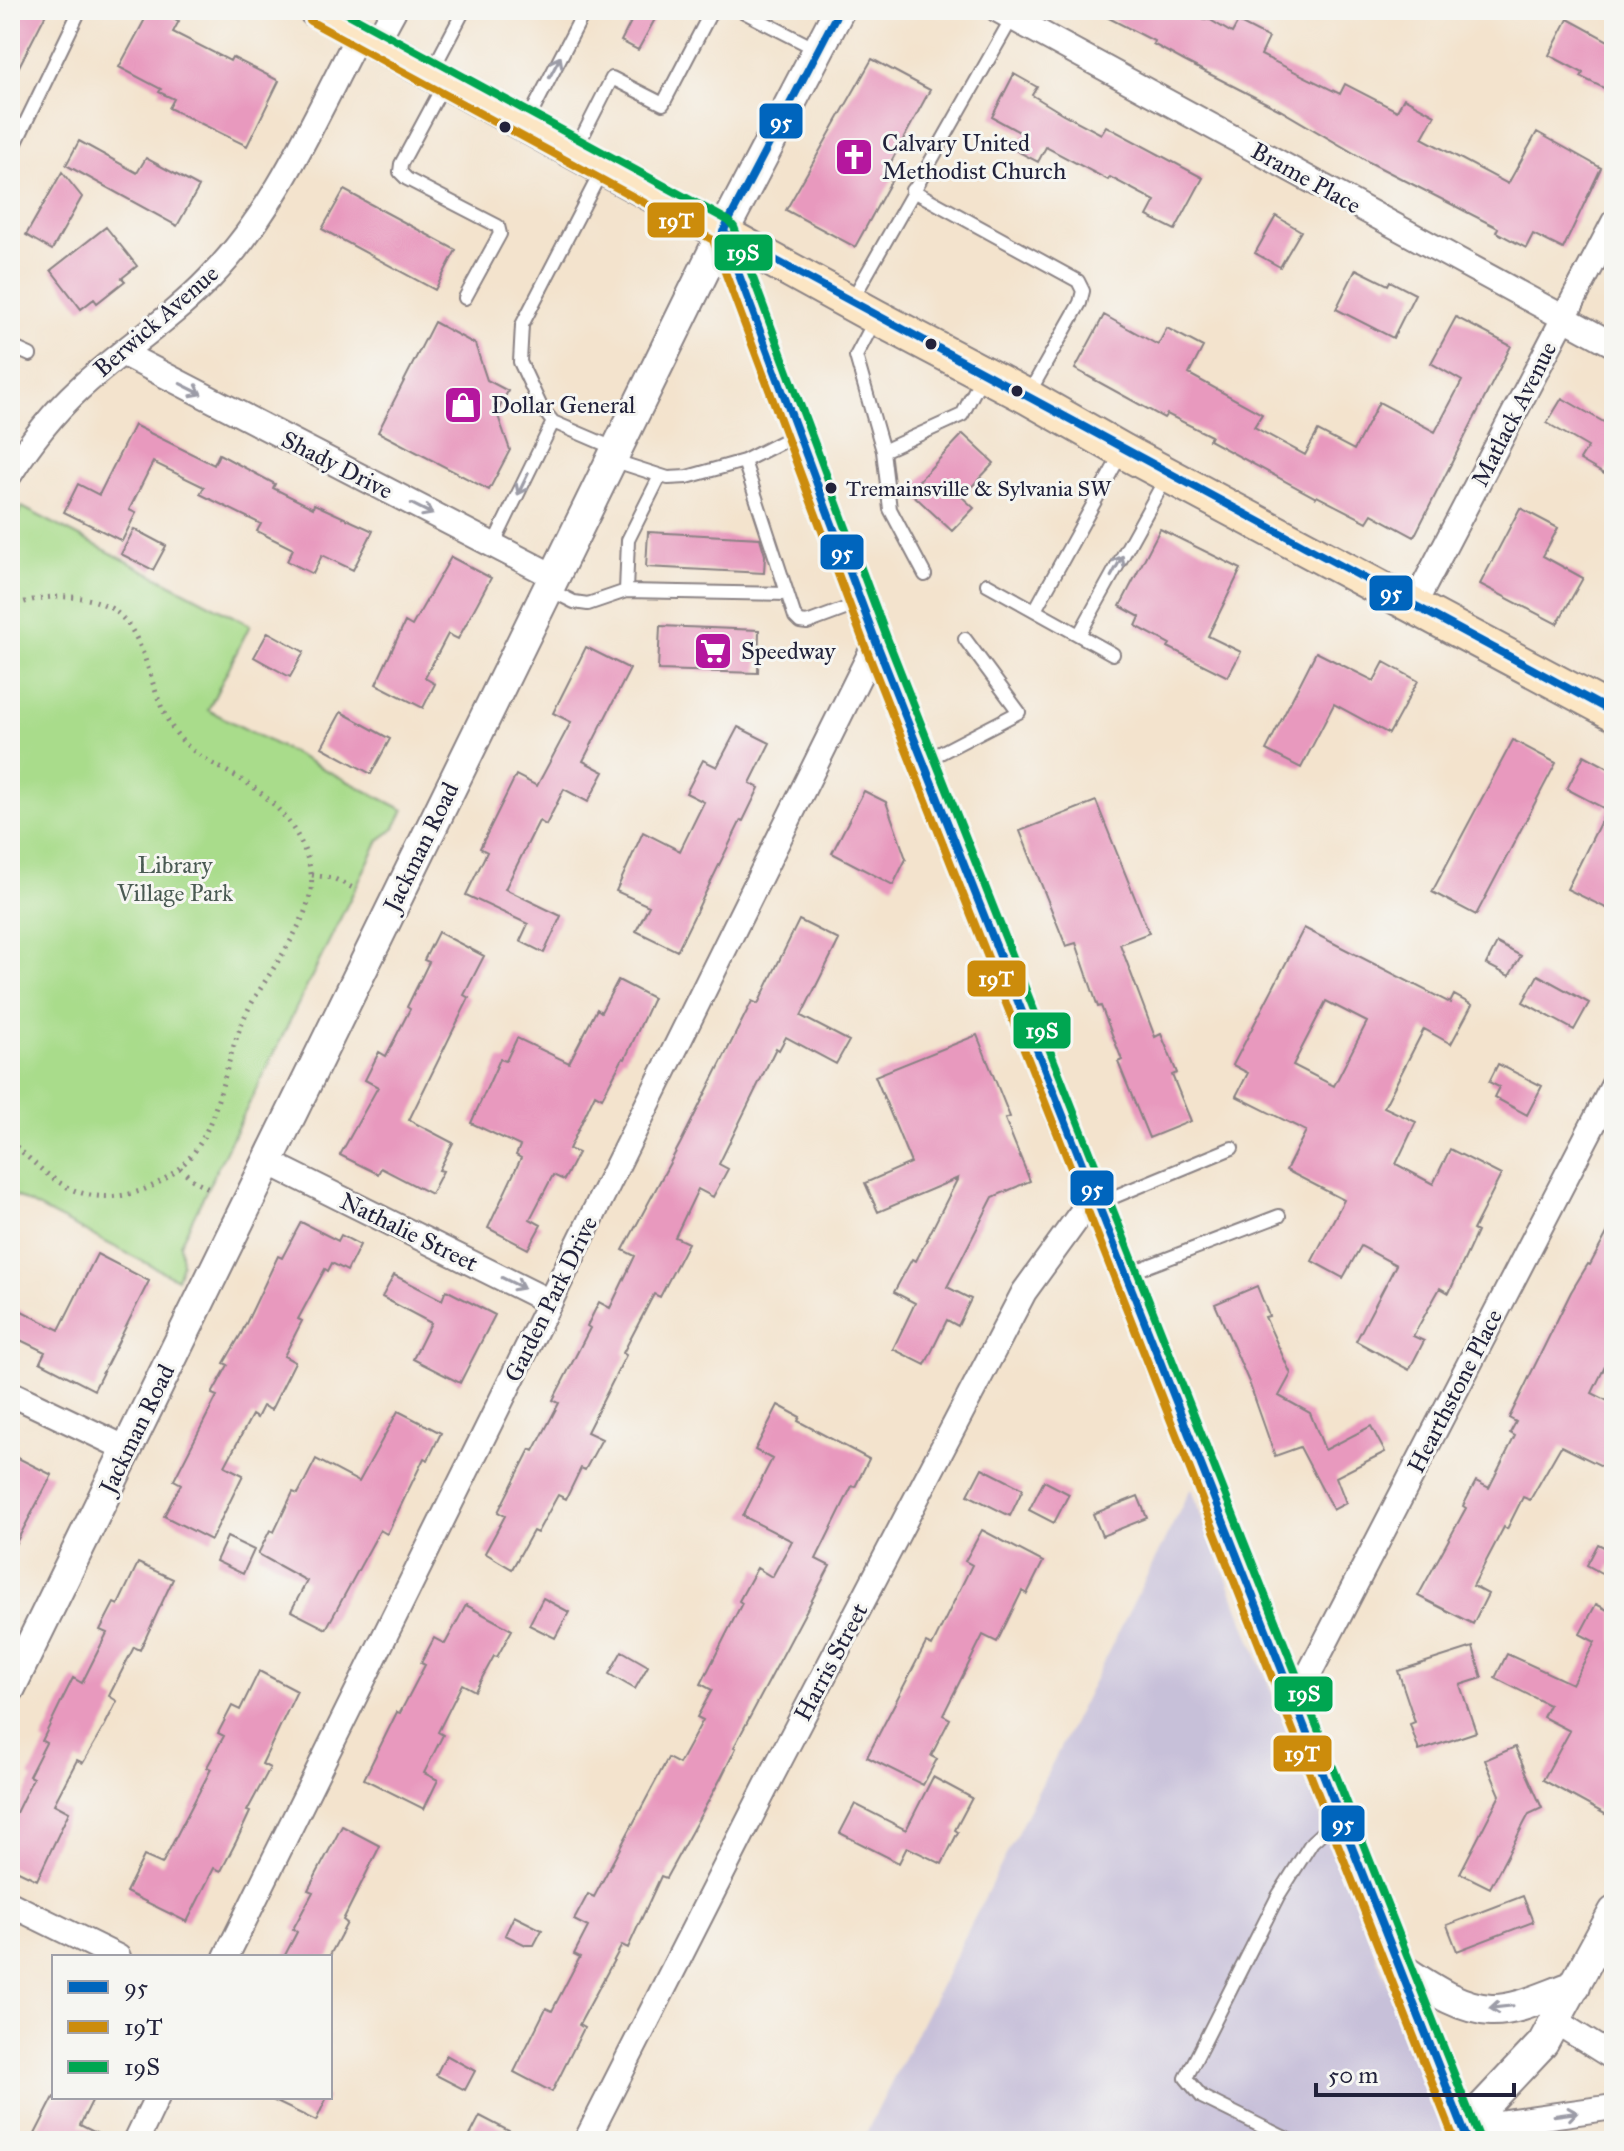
<svg xmlns="http://www.w3.org/2000/svg" width="1624" height="2151" font-family="'IM FELL Great Primer',serif">
<style>
.industrial{fill:#c7c0d9}
.green{fill:#a9dc8b;stroke:#667f63;stroke-width:2}
.building{fill:#e899be;fill-rule:evenodd}
.lines{fill:none;stroke-linecap:round;stroke-linejoin:round}
.service-casing{stroke:#8a8284;stroke-width:16}
.minor-casing{stroke:#8a8284;stroke-width:28}
.tertiary-casing{stroke:#8a8284;stroke-width:34}
.secondary-casing{stroke:#8a8284;stroke-width:38}
.path{stroke:#8a8284;stroke-width:5;stroke-dasharray:2 6;stroke-linecap:butt}
.service{stroke:#fff;stroke-width:12}
.minor{stroke:#fff;stroke-width:24}
.tertiary{stroke:#fff;stroke-width:30}
.secondary{stroke:#fce6c4;stroke-width:34}
.bus-1-casing{stroke:#f6f6f2;stroke-width:14}
.bus-2-casing{stroke:#f6f6f2;stroke-width:14}
.bus-3-casing{stroke:#f6f6f2;stroke-width:14}
.bus-1{stroke:#0065bd;stroke-width:8}
.bus-2{stroke:#cc8c0c;stroke-width:8}
.bus-3{stroke:#00a651;stroke-width:8}
.oneway{stroke:#9c9ca7}
.bus-dot{fill:#22223b;stroke:#f6f6f2;stroke-width:3}
.labels{text-anchor:middle;stroke-width:6;stroke-linejoin:round;paint-order:stroke}
.bus-label{font-size:22px;fill:#22223b;stroke:#f6f6f2;text-anchor:start}
.poi-label{font-size:24px;fill:#22223b;stroke:#f6f6f2;text-anchor:start}
.street-label{font-size:24px;fill:#22223b;stroke:#f6f6f2}
.park-label{font-size:24px;fill:#4a5a53;stroke:#f6f6f2}
.line-badge{stroke:#f6f6f2;stroke-width:3}
.badge-label{font-size:22px;text-anchor:middle;font-weight:bold;fill:#fff}
</style>
<rect width="100%" height="100%" fill="#f6f6f2"/>
<filter id="ink" filterUnits="userSpaceOnUse"><feTurbulence type="fractalNoise" baseFrequency=".0125" numOctaves="2"/><feDisplacementMap in="SourceGraphic" scale="16" xChannelSelector="R" yChannelSelector="G"/><feConvolveMatrix kernelMatrix="1 2 1 2 8 2 1 2 1" color-interpolation-filters="sRGB"/></filter>
<filter id="wash" filterUnits="userSpaceOnUse"><feTurbulence type="fractalNoise" baseFrequency=".006" numOctaves="4" result="noise"/><feDisplacementMap in="SourceGraphic" scale="32" xChannelSelector="R" yChannelSelector="G"/><feGaussianBlur stdDeviation="1.8" result="paint"/><feColorMatrix in="noise" values="0 0 0 0 0 0 0 0 0 0 0 0 0 0 0 0 0 1.4 0 .05"/><feComposite in="paint" operator="in"/></filter>
<g filter="url(#wash)">
<rect width="100%" height="100%" fill="#f3e3cd"/>
<path class="industrial" d="M1191 1488 1450 2141H862Z"/>
<path class="green" d="M22 507 250 625 208 710 404 810 394 829 379 840 180 1244 182 1264 177 1279 10 1193V530Z"/>
<g id="blocks">
<path class="building" d="M10 10H48L10 84Z
M150 10H157L179 21 173 32 230 61 232 57 279 81 247 146 169 108 174 99 159 92 161 89 119 67Z
M637 10H660L638 50 621 41Z
M1093 10H1186L1205 20 1207 18 1232 33 1238 22 1269 38 1261 55 1340 94 1345 84 1397 111 1404 98 1435 115 1422 138 1508 184 1537 132 1601 168 1563 249 1533 234 1526 248 1496 232 1498 228 1369 162 1280 110 1186 62 1153 44 1154 41Z
M1568 19 1614 44V93L1581 77 1583 73 1549 55Z
M872 59 930 90 886 171 894 176 855 247 786 210Z
M1014 74 1037 87 1032 95 1063 114 1101 134 1106 126 1203 178 1175 230 1147 216 1155 201 1110 177 1108 180 1046 147 1038 162 1015 150 1023 134 992 117Z
M79 141 137 173 146 158 199 187 177 226 66 165Z
M62 172 82 197 52 250 26 235Z
M344 190 456 250 435 290 322 229Z
M1276 216 1301 231 1280 267 1255 253Z
M106 227 137 266 122 278 125 281 97 303 94 299 81 309 51 270Z
M1356 269 1388 285 1390 281 1415 294 1393 338 1336 309Z
M1104 315 1158 345 1167 328 1203 347 1189 374 1262 414 1254 427 1305 455 1318 431 1354 450 1379 402 1435 432 1462 381 1431 363 1456 317 1511 346 1414 537 1372 514 1367 522 1317 496 1316 498 1209 440 1211 436 1167 414 1164 418 1075 369Z
M434 322 475 344 487 380 508 391 497 413 510 450 489 490 378 432Z
M1562 398 1614 428V457L1604 474 1580 460 1588 447 1547 423Z
M134 425 214 465 219 454 275 484 273 488 313 508 314 504 373 531 353 570 322 555 313 574 287 561 293 549 257 531 261 524 200 494 204 487 153 462 129 510 136 513 122 541 64 512 78 484 99 495Z
M963 434 994 463 962 497 974 508 952 531 909 491Z
M1520 508 1558 528 1543 556 1583 578 1557 624 1480 584Z
M134 529 166 546 153 570 121 554Z
M1160 529 1241 569 1208 636 1241 652 1228 677 1168 647 1170 644 1136 626 1140 617 1120 606Z
M648 532 760 538 765 555 764 573 646 567Z
M451 557 491 578 458 639 448 634 425 678 435 684 423 708 376 684 405 622 412 626Z
M660 626 759 630 758 673 658 670Z
M268 632 304 652 290 677 254 657Z
M586 647 630 669 583 761 604 772 588 802 564 789 546 825 539 821 505 889 561 916 544 953 520 941 528 924 466 895 487 852 480 848 516 775 537 786 571 722 553 713Z
M1316 652 1374 681 1384 662 1418 681 1389 734 1334 704 1301 768 1266 750Z
M341 712 390 739 371 774 322 747Z
M738 727 770 743 750 783 759 788 743 821 741 820 677 951 636 931 649 906 616 891 643 832 680 851 704 802 686 793 703 760 717 767Z
M1513 740 1556 763 1476 915 1432 892Z
M1584 755 1614 771V792L1605 809 1567 789Z
M864 791 886 802 906 859 893 885 832 853Z
M1614 795V912L1567 889Z
M1096 801 1149 933 1120 944 1155 1037 1161 1034 1177 1073 1172 1075 1191 1121 1149 1138 1118 1062 1122 1060 1101 1006 1098 1007 1076 943 1066 946 1020 831Z
M799 920 839 940 801 1016 849 1041 836 1064 786 1037 779 1050 776 1048 719 1164 728 1169 713 1197 698 1189 675 1237 688 1243 660 1297 654 1294 623 1353 626 1355 587 1432 602 1439 585 1470 581 1468 566 1499 558 1495 537 1533 533 1531 512 1569 485 1553 505 1516 498 1512 530 1449 534 1451 559 1403 553 1400 590 1328 587 1326 599 1302 610 1308 635 1256 623 1250 680 1144 752 1001 758 1004Z
M1304 928 1450 1003 1454 995 1472 1005 1451 1044 1424 1029 1384 1107 1416 1122 1396 1164 1433 1184 1450 1149 1501 1175 1473 1230 1477 1232 1449 1293 1440 1288 1413 1336 1424 1341 1409 1370 1356 1341 1396 1265 1361 1246 1343 1278 1312 1261 1344 1200 1286 1170 1306 1131 1236 1096 1248 1073 1233 1065ZM1326 1001 1367 1022 1334 1086 1293 1065Z
M438 932 484 956 464 995 469 998 409 1120 453 1143 439 1170 443 1171 431 1194 381 1168 378 1174 340 1155 378 1087 365 1080 379 1052 386 1056 410 1009 407 1007 429 962 424 960Z
M1497 943 1521 956 1509 976 1486 964Z
M1538 975 1589 1003 1574 1030 1523 1002Z
M618 980 653 998 625 1059 623 1058 602 1098 595 1094 569 1149 578 1153 564 1180 553 1175 530 1219 541 1225 528 1249 488 1228 521 1158 516 1155 520 1146 471 1123 500 1059 506 1061 517 1038 569 1063 597 1009 601 1012Z
M977 1035 1010 1117 1005 1119 1030 1181 993 1197 947 1287 971 1299 958 1326 947 1320 925 1365 893 1349 915 1303 894 1292 912 1259 916 1261 958 1178 878 1212 865 1183 911 1163 875 1076Z
M1498 1064 1542 1086 1527 1115 1494 1097 1499 1087 1489 1082Z
M1614 1220V1348L1592 1393 1614 1404V1472L1561 1446 1530 1500 1523 1497 1507 1529 1504 1527 1473 1586 1488 1594 1473 1624 1418 1596 1466 1508 1463 1506 1476 1481 1489 1488 1515 1436 1510 1433 1516 1422 1509 1418 1571 1292 1588 1264 1590 1265Z
M301 1222 338 1241 341 1235 360 1245 347 1271 332 1263 328 1271 325 1269 298 1319 302 1321 284 1356 295 1362 271 1410 263 1406 257 1418 252 1415 225 1466 243 1475 211 1540 164 1516 181 1484 174 1480 217 1396 212 1394 228 1365 224 1363 241 1334 278 1256 282 1258Z
M97 1254 149 1281 94 1390 40 1362 45 1352 10 1335V1305L59 1330Z
M394 1275 442 1300 446 1290 495 1315 460 1383 413 1359 431 1323 382 1297Z
M1257 1286 1269 1316 1265 1317 1291 1374 1279 1396 1310 1413 1325 1450 1371 1426 1385 1452 1336 1477 1346 1503 1333 1510 1300 1447 1275 1456 1249 1382 1215 1304Z
M778 1405 800 1417 798 1421 869 1459 855 1487 852 1486 816 1559 830 1566 734 1747 736 1748 721 1778 666 1878 661 1876 628 1948 622 1945 579 2025 584 2028 552 2092 514 2072 546 2008 552 2011 580 1957 574 1954 588 1927 574 1920 588 1894 594 1897 668 1758 679 1764 703 1720 697 1717 712 1690 701 1684 742 1603 739 1601 757 1568 772 1577 792 1541 743 1516 772 1459 755 1450Z
M398 1411 441 1433 428 1460 424 1458 387 1534 380 1530 326 1629 291 1611 307 1581 258 1554 270 1530 274 1532 293 1492 298 1494 316 1459 359 1482Z
M10 1454 52 1475 10 1554Z
M982 1468 1023 1489 1010 1516 968 1495Z
M1044 1481 1069 1494 1054 1523 1029 1510Z
M1138 1496 1147 1518 1102 1536 1093 1514Z
M982 1530 1043 1562 1027 1594 1022 1591 997 1642 983 1635 943 1715 950 1719 931 1756 937 1759 923 1785 867 1757 926 1643 932 1646 972 1565 965 1561Z
M227 1537 254 1550 243 1574 216 1561Z
M1598 1544 1614 1552V1559L1605 1575 1587 1565Z
M138 1563 173 1579 140 1650 134 1647 109 1696 117 1701 105 1725 83 1763 77 1760 54 1804 69 1812 37 1880 10 1867V1825L33 1778 29 1776 46 1743 42 1741 61 1702 73 1678 82 1683 107 1633 100 1630 114 1603 118 1605Z
M543 1598 569 1612 555 1638 529 1625Z
M1596 1604 1611 1612 1614 1605V1819L1543 1780 1570 1731 1543 1717 1549 1705 1495 1678 1507 1654 1572 1684 1595 1642 1580 1634Z
M466 1605 512 1630 497 1657 494 1656 475 1691 462 1684 438 1732 443 1735 424 1773 438 1780 424 1809 364 1779 397 1712 400 1713 425 1665 421 1663 434 1638 445 1644Z
M1473 1647 1482 1678 1460 1685 1476 1732 1419 1751 1410 1724 1415 1722 1398 1671Z
M622 1651 648 1666 635 1689 609 1674Z
M259 1671 297 1691 262 1764 270 1768 247 1811 250 1812 236 1842 221 1871 214 1868 187 1922 126 1892 144 1856 162 1864 211 1769 207 1767 224 1736 218 1733 232 1706 240 1710Z
M1515 1747 1542 1808 1529 1814 1490 1888 1460 1873 1500 1795 1485 1760Z
M933 1777 972 1798 955 1830 958 1832 942 1864 907 1847 899 1863 840 1833 855 1804 906 1830Z
M342 1826 380 1846 343 1920 347 1923 329 1957H284L297 1932 293 1929 313 1892 308 1890Z
M1523 1896 1533 1922 1457 1951 1447 1925Z
M514 1916 542 1930 534 1945H526L505 1935Z
M446 2055 475 2071 465 2090 436 2075Z
M54 2097H94L80 2125 112 2141H49L35 2134Z
M266 2097H327L316 2121Z
M480 2116 528 2141H467Z"/>
</g>
</g>
<g filter="url(#ink)">
<use href="#blocks" fill-opacity="0" stroke="#8a8284" stroke-width="2"/>
<g class="lines">
<defs>
<path id="service" d="M740 10 818 50
M432 71 464 10
M444 84 401 164 400 172 407 179 498 226 500 234 465 298
M527 122 585 10
M575 151 612 78 663 104 712 10
M10 155 80 10
M602 170 522 325 520 362 541 407 553 422 616 449
M912 190 1078 281 1083 291 1080 303 1029 393
M852 300 1012 18
M875 320 856 356 883 451 962 415 982 377
M10 346 30 355
M797 434 744 461 795 617 800 622 807 623 861 603
M883 451 890 509 925 575
M612 460 668 478 687 477 744 461
M493 545 553 422
M987 584 1113 654
M548 589 574 602 588 604 626 591 787 594
M626 591 628 540 660 476
M1035 610 1121 454
M1079 635 1167 476
M925 761 1019 712 965 639
M1099 1203 1232 1148
M1127 1274 1279 1216
M1291 2141 1202 2097 1186 2078 1278 1896 1312 1842 1339 1817"/>
<path id="minor" d="M998 10 1614 345
M376 43 394 10
M122 353 553 576
M10 474C29 444 53 413 79 389 121 350 170 320 210 278 276 210 315 117 359 34
M1414 605 1614 222
M268 1162 550 1302
M10 1393 127 1449
M1296 1699 1614 1084
M10 1904 118 1957
M226 1957 876 642
M1555 2021 1614 2058
M1463 2128 1614 2107
M136 2141 157 2097
M586 2141 772 1775 1024 1292 1095 1194"/>
<path id="tertiary" d="M723 232 876 642 1468 2141
M10 1688 723 232 839 10
M1401 1969C1428 1986 1457 2008 1491 2010 1518 2011 1550 1994 1575 1986
M1463 2128 1543 2043 1614 1912"/>
<path id="secondary" d="M316 10 876 317 1028 397 1123 451 1614 713"/>
</defs>
<use href="#service" class="service-casing"/>
<use href="#minor" class="minor-casing"/>
<use href="#tertiary" class="tertiary-casing"/>
<use href="#secondary" class="secondary-casing"/>
<path class="path" d="M10 609C24 599 51 596 69 597 157 599 138 690 180 738 197 758 223 768 245 782 276 800 305 836 311 873 318 916 264 976 246 1014 228 1052 223 1096 205 1134 182 1183 117 1213 67 1187 46 1176 28 1157 10 1141
M312 875 333 878 357 890
M180 1168 193 1180 211 1189"/>
<use href="#service" class="service"/>
<use href="#minor" class="minor"/>
<use href="#tertiary" class="tertiary"/>
<use href="#secondary" class="secondary"/>
<defs>
<path id="bus-1" d="M723 232 876 642 1468 2141
M723 232 1614 713
M723 232 839 10"/>
<path id="bus-2" d="M310 21 713 240 865 646 1455 2141"/>
<path id="bus-3" d="M341 10 729 221 734 227 887 638 1479 2137"/>
</defs>
<use href="#bus-1" class="bus-1-casing"/>
<use href="#bus-2" class="bus-2-casing"/>
<use href="#bus-3" class="bus-3-casing"/>
<use href="#bus-1" class="bus-1"/>
<use href="#bus-2" class="bus-2"/>
<use href="#bus-3" class="bus-3"/>
</g>
<defs><path id="oneway-shaft" d="M-6 0H5M1.5-3L5.5 0L1.5 3" fill="none" stroke-width="1.6" stroke-linecap="round" stroke-linejoin="round" transform="scale(2)"/></defs>
<g class="oneway">
<use href="#oneway-shaft" transform="translate(555 67) rotate(-62)"/>
<use href="#oneway-shaft" transform="translate(191 389) rotate(27)"/>
<use href="#oneway-shaft" transform="translate(523 484) rotate(116)"/>
<use href="#oneway-shaft" transform="translate(422 509) rotate(27)"/>
<use href="#oneway-shaft" transform="translate(1117 566) rotate(-61)"/>
<use href="#oneway-shaft" transform="translate(513 1283) rotate(26)"/>
<use href="#oneway-shaft" transform="translate(1501 2007) rotate(174)"/>
<use href="#oneway-shaft" transform="translate(1566 2114) rotate(-8)"/>
</g>
</g>
<defs>
<symbol id="church-square" viewBox="-11 -11 22 22"><rect x="-9" y="-9" width="18" height="18" rx="4" fill="#b5179e" stroke="#f6f6f2"/><path d="M-1.2-6h2.4v3.5h3.3v2.4h-3.3V6h-2.4V-.1h-3.3v-2.4h3.3Z" fill="#fff"/></symbol>
<symbol id="shop-square" viewBox="-11 -11 22 22"><rect x="-9" y="-9" width="18" height="18" rx="4" fill="#b5179e" stroke="#f6f6f2"/><path d="M-5-2.5h2.3a2.7 3.5 0 0 1 5.4 0H5L5.5 6h-11ZM-1.5-2.5h3a1.5 2.3 0 0 0-3 0Z" fill="#fff"/></symbol>
<symbol id="supermarket-square" viewBox="-11 -11 22 22"><rect x="-9" y="-9" width="18" height="18" rx="4" fill="#b5179e" stroke="#f6f6f2"/><path d="M-6-5.5h2.5l.6 2H6L4.5 2H-2.5L-4.4-4H-6ZM-1.5 3.2a1.3 1.3 0 1 0 .1 0ZM3 3.2a1.3 1.3 0 1 0 .1 0Z" fill="#fff"/></symbol>
</defs>
<g fill-rule="evenodd">
<use href="#church-square" x="832" y="135" width="44" height="44"/>
<use href="#shop-square" x="441" y="383" width="44" height="44"/>
<use href="#supermarket-square" x="691" y="629" width="44" height="44"/>
</g>
<g class="bus-dot">
<circle cx="505" cy="127" r="7"/>
<circle cx="931" cy="344" r="7"/>
<circle cx="1017" cy="391" r="7"/>
<circle cx="831" cy="488" r="7"/>
</g>
<g class="labels">
<g class="bus-label">
<text x="846" y="496">Tremainsville &amp; Sylvania SW</text>
</g>
<g class="poi-label">
<text x="882" y="151">Calvary United<tspan x="882" dy="28">Methodist Church</tspan></text>
<text x="491" y="413">Dollar General</text>
<text x="741" y="659">Speedway</text>
</g>
<g class="street-label">
<text transform="translate(1306 178) rotate(29)" y="8">Brame Place</text>
<text transform="translate(156 321) rotate(-41)" y="8">Berwick Avenue</text>
<text transform="translate(1514 414) rotate(-63)" y="8">Matlack Avenue</text>
<text transform="translate(337 465) rotate(27)" y="8">Shady Drive</text>
<text transform="translate(421 847) rotate(-64)" y="8">Jackman Road</text>
<text transform="translate(409 1232) rotate(26)" y="8">Nathalie Street</text>
<text transform="translate(551 1299) rotate(-64)" y="8">Garden Park Drive</text>
<text transform="translate(1455 1391) rotate(-63)" y="8">Hearthstone Place</text>
<text transform="translate(137 1429) rotate(-64)" y="8">Jackman Road</text>
<text transform="translate(831 1662) rotate(-62)" y="8">Harris Street</text>
</g>
<g class="park-label">
<text x="175" y="873">Library<tspan x="175" dy="28">Village Park</tspan></text>
</g>
</g>
<g class="line-badge">
<rect x="758" y="102" width="46" height="38" rx="8" fill="#0065bd"/>
<rect x="646" y="201" width="60" height="38" rx="8" fill="#cc8c0c"/>
<rect x="713" y="233" width="61" height="39" rx="8" fill="#00a651"/>
<rect x="819" y="533" width="46" height="38" rx="8" fill="#0065bd"/>
<rect x="1368" y="574" width="46" height="38" rx="8" fill="#0065bd"/>
<rect x="966" y="959" width="61" height="39" rx="8" fill="#cc8c0c"/>
<rect x="1012" y="1011" width="60" height="39" rx="8" fill="#00a651"/>
<rect x="1069" y="1169" width="46" height="38" rx="8" fill="#0065bd"/>
<rect x="1273" y="1675" width="61" height="38" rx="8" fill="#00a651"/>
<rect x="1272" y="1734" width="61" height="39" rx="8" fill="#cc8c0c"/>
<rect x="1320" y="1804" width="46" height="39" rx="8" fill="#0065bd"/>
</g>
<g class="badge-label">
<text x="781" y="129">95</text>
<text x="676" y="228">19T</text>
<text x="743" y="260">19S</text>
<text x="842" y="560">95</text>
<text x="1391" y="600">95</text>
<text x="996" y="986">19T</text>
<text x="1042" y="1038">19S</text>
<text x="1092" y="1196">95</text>
<text x="1304" y="1701">19S</text>
<text x="1302" y="1761">19T</text>
<text x="1343" y="1831">95</text>
</g>
<rect width="1624" height="2151" fill="none" stroke="#f6f6f2" stroke-width="40"/>
<rect x="52" y="1955" width="280" height="144" fill="#f6f6f2" stroke="#a1a1a9" stroke-width="2"/>
<rect x="68" y="1981" width="40" height="12" fill="#0065bd" stroke="#a1a1a9" stroke-width="2"/>
<text x="124" y="1995" font-size="24" fill="#22223b">95</text>
<rect x="68" y="2021" width="40" height="12" fill="#cc8c0c" stroke="#a1a1a9" stroke-width="2"/>
<text x="124" y="2035" font-size="24" fill="#22223b">19T</text>
<rect x="68" y="2061" width="40" height="12" fill="#00a651" stroke="#a1a1a9" stroke-width="2"/>
<text x="124" y="2075" font-size="24" fill="#22223b">19S</text>
<path d="M1316 2083v12h198v-12" fill="none" stroke="#22223b" stroke-width="4"/>
<text x="1328" y="2083" font-size="24" fill="#22223b" stroke="#f6f6f2" stroke-width="6" paint-order="stroke">50 m</text>
</svg>
